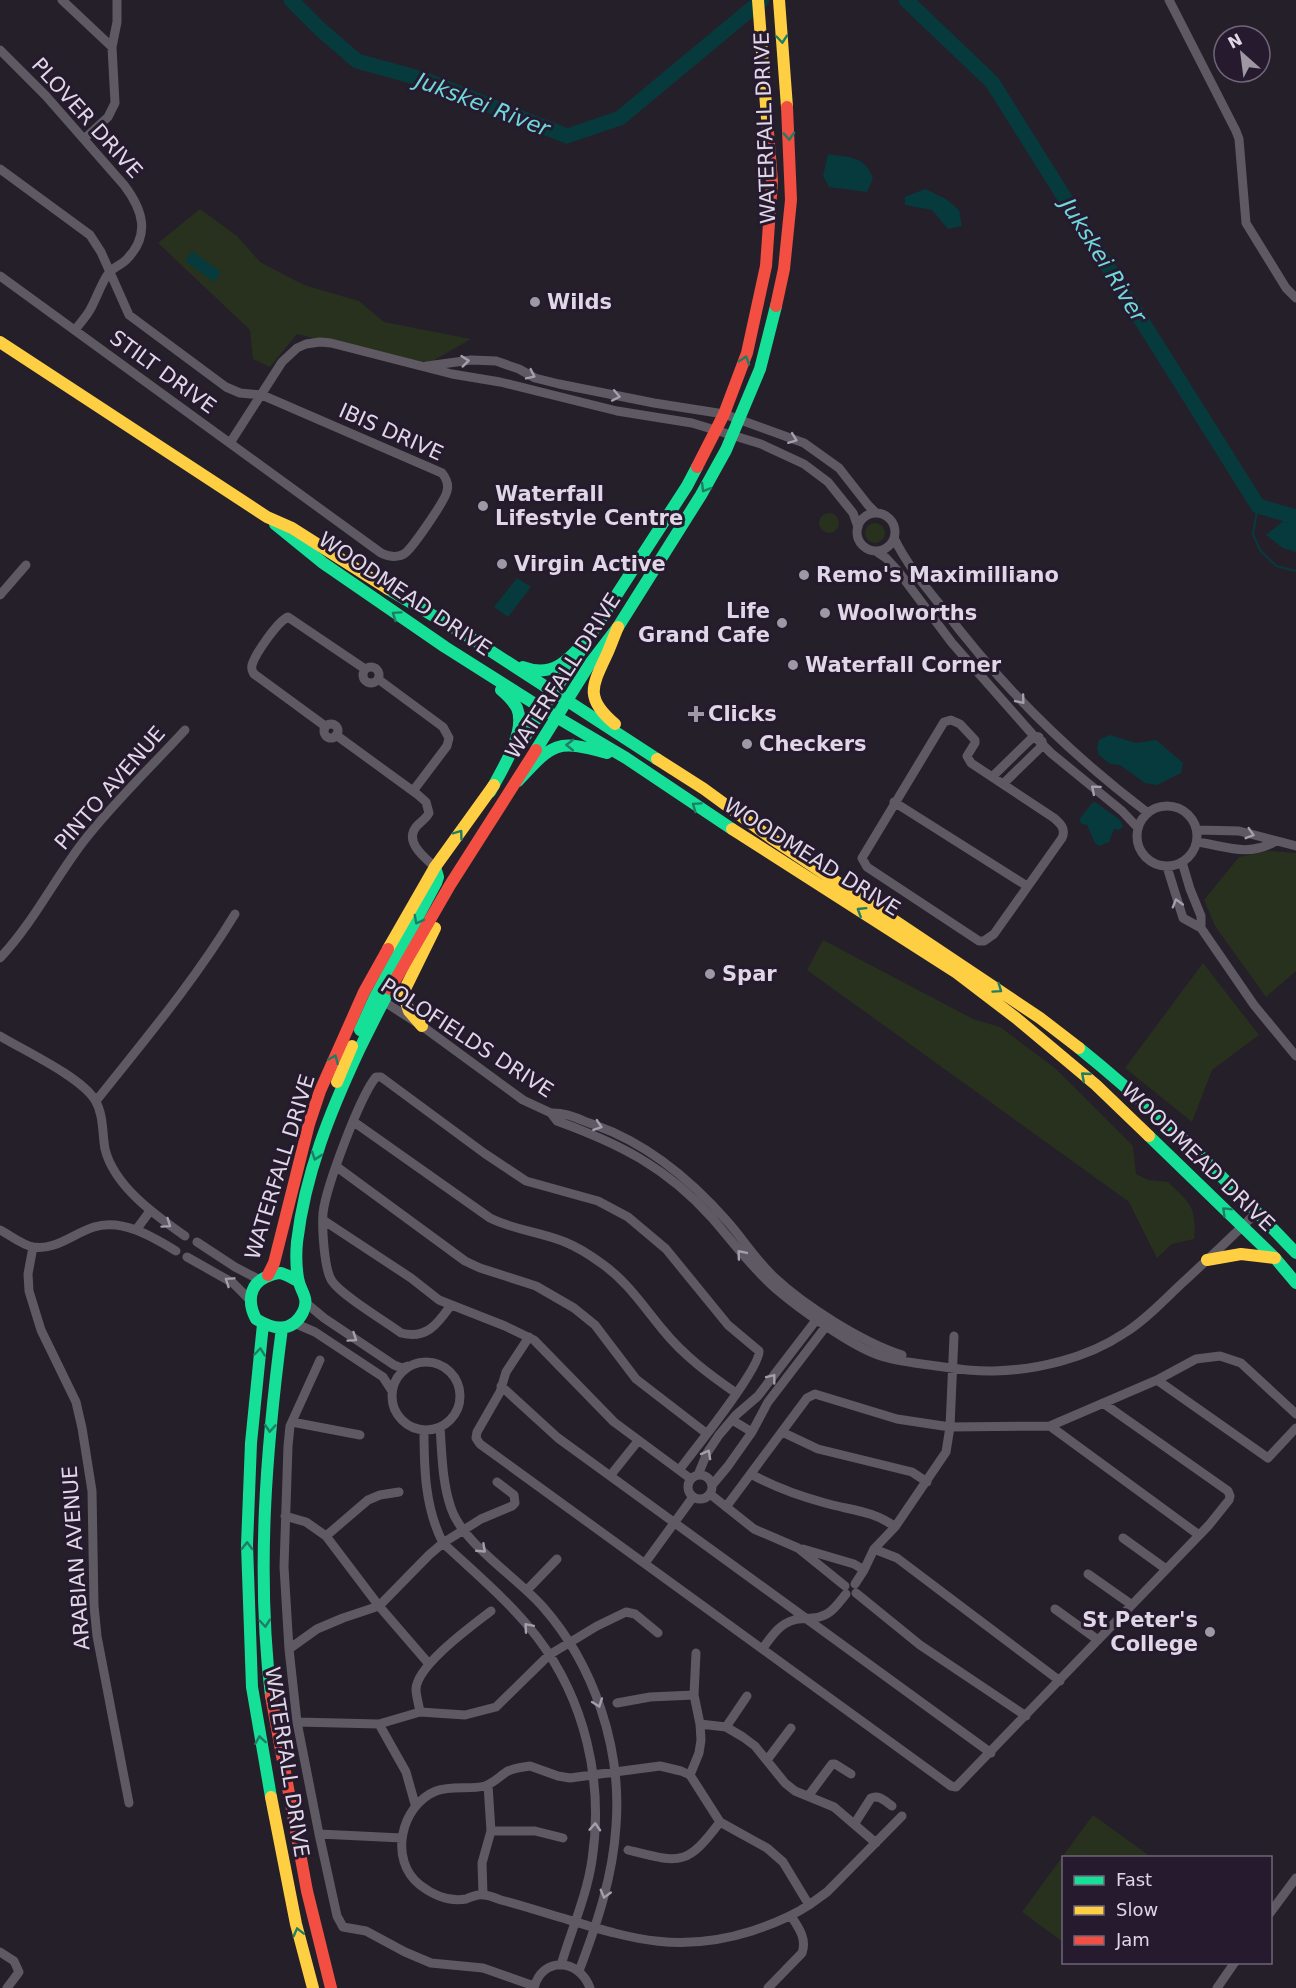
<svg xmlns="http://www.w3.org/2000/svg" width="1296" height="1988" font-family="'DejaVu Sans',sans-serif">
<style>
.green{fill:#28301e}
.water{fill:#063a3d}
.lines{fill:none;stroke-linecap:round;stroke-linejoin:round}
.stream{stroke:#063a3d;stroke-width:2}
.river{stroke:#063a3d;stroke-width:15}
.street{stroke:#5f5963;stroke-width:9}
.fast{stroke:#16e098;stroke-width:12}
.slow{stroke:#ffcf43;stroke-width:12}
.jam{stroke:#f24e42;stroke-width:12}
.oneway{stroke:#1e7d64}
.oneway2{stroke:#a59eab}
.poi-dot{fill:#9e97a4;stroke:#261a2f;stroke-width:2}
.labels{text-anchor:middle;stroke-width:6;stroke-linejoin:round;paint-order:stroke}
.street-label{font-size:21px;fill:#dfd7e6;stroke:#261a2f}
.poi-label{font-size:21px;font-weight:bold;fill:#dfd7e6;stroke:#261a2f;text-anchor:start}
.water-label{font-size:22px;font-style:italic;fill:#6ed8dc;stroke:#261a2f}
</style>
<rect width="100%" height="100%" fill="#251f2a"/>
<path class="green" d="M200 209 237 236 260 262 304 285 359 301 384 322 471 339 424 366 297 334 270 367 253 359 250 330 158 243Z
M819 523a10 10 0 1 1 20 0a10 10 0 1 1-20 0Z
M865 533a10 10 0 1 1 20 0a10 10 0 1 1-20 0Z
M1269 851 1296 853V971L1266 997 1215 926 1204 900 1239 857Z
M823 940 973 1019 1000 1027 1056 1069 1133 1146 1136 1174 1148 1180 1168 1182C1190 1203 1197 1207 1194 1239L1172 1244 1157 1258 1129 1202 807 970Z
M1203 963 1259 1035 1212 1070 1192 1122 1125 1068Z
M1093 1815 1151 1857 1064 1858 1063 1942 1022 1912Z"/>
<path class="water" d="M828 154C850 158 864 155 873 178L867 192 829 187 823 176Z
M925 189 946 199 959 210 962 226 948 229 932 210 905 205V197Z
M192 251 221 272 214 282 185 261Z
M1290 516 1296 519V552L1283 548 1266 535Z
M517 578 531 587 508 617 494 607Z
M1110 735 1136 743 1156 740 1183 763 1181 773 1157 785 1145 783 1120 765 1110 764 1099 755 1097 748 1099 740Z
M1095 802 1119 819 1123 826 1119 830 1114 829 1109 842 1099 846 1095 843 1087 825 1082 824 1079 820 1092 803Z"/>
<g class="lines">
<path class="stream" d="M1258 506 1253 534 1260 550 1276 566 1296 571"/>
<path class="river" d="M291 0 320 29 357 61 426 80 567 136 620 118 762 0
M906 0 992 82 1258 506 1296 517"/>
<path class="street" d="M62 0 112 47
M1169 0 1236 131 1239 139 1246 223 1286 288 1296 298
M0 50 46 96 124 185C143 210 151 235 126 260 121 265 112 268 108 274 101 284 97 297 91 308 87 316 80 323 75 330
M84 139 108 117 115 103 112 47 117 22V0
M0 169 90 235 101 252 129 315 226 387 240 393 262 395 442 473C446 478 449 484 447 491 446 499 412 549 404 554 397 558 389 557 381 553L0 276
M427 366 471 360 496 361 519 369 535 378 559 384 654 403 724 414 804 443 839 468 868 505 876 513
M230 443 282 362 297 348 306 344 320 342 331 343 452 374 500 382 617 411 692 423 761 444 804 464 828 482 853 513 858 527
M857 532a19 19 0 1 1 38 0a19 19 0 1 1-38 0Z
M894 538C906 563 924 585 941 606 1000 685 1070 754 1148 813
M877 552 886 558 898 571 952 643 1034 736 1051 753 1122 811 1138 828
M0 595 26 565
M363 675a8 8 0 1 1 16 0a8 8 0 1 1-16 0Z
M378 679 443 727 449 738 447 746 413 791
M951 720 960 724 975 740V743L967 756 971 763 1054 818C1061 824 1066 829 1062 838L994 934 984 941H979L867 867 862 858 944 722Z
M324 731a7 7 0 1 1 14 0a7 7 0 1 1-14 0Z
M325 726 254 674C252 670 251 670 252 665 255 654 278 621 288 617L365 669
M336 735 417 794 426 802 429 813C426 819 420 822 416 827 404 842 425 858 435 867
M992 777 1034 736 1039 737
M1003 784 1043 745 1042 741
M894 802 1027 886
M1137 836a30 30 0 1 1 60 0a30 30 0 1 1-60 0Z
M1197 830 1239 831 1296 846
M1197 842C1225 846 1248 857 1274 842
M1182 862 1190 889 1201 916V928
M1167 867 1183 918 1201 928 1254 1005 1296 1056
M0 958C33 923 54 880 83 842 114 802 151 767 185 730
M380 999 422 1026 523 1100 551 1113 557 1121C620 1144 666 1167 712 1218 733 1242 751 1267 775 1288 798 1308 850 1345 878 1355 892 1360 907 1362 922 1364 946 1367 969 1372 994 1371 1037 1370 1087 1358 1123 1334 1143 1322 1161 1303 1178 1287 1205 1262 1231 1238 1257 1212
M0 1036C25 1051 81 1077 95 1100 104 1115 102 1133 105 1149 114 1186 155 1215 185 1236
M96 1101C146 1038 193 983 235 914
M551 1113C566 1112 580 1120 595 1125 646 1143 691 1180 727 1221 743 1239 756 1260 774 1277 805 1306 862 1342 902 1355
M354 1122 490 1218C514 1230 540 1232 565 1242 577 1247 590 1255 601 1263 627 1281 643 1306 663 1330 684 1356 710 1375 736 1393
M337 1167 465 1261 480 1268 536 1286 574 1308 595 1325 636 1379 706 1433
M323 1220 411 1278 439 1300 505 1326 534 1340 614 1422 691 1479
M0 1230C10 1235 22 1245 33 1247 55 1251 74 1233 94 1227 122 1218 153 1237 176 1251
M136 1230 150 1211
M197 1242 235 1267 260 1280
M33 1247 28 1274 29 1291 41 1330 76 1402 82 1428 92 1491 94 1606 97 1636 129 1803
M187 1257 233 1283 250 1300
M306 1303 324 1318 394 1365 402 1368 408 1366
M451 1305C438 1323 427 1340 401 1333 385 1321 342 1296 332 1281 324 1270 322 1227 323 1213 326 1187 360 1096 376 1077H381L484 1153 526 1181 598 1201 628 1217 666 1249 728 1325 759 1351C761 1367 693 1452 679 1470
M294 1323 315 1332 383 1377 392 1391
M529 1337 506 1372 500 1392 477 1432 476 1438 480 1444 951 1786 956 1787 1209 1525 1229 1500 1230 1496 1228 1491 1103 1403
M320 1360 290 1426 288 1446 284 1567 289 1649 297 1722 319 1834 402 1838
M392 1396a34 34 0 1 1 68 0a34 34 0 1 1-68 0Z
M1157 1380 1268 1458 1296 1428
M501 1386 558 1438 991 1753
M732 1420 752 1432
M292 1422 360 1435
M1050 1426 1157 1380 1196 1359 1220 1356 1241 1363 1296 1414
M440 1427C442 1454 442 1482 451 1508 463 1544 517 1577 543 1607 594 1665 622 1748 616 1826 613 1876 597 1924 579 1971
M424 1430C424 1469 425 1508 443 1543 475 1573 510 1602 537 1637 585 1700 604 1781 592 1860 587 1895 571 1931 561 1965
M782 1432 818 1449 912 1472 927 1482
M751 1474C774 1487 799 1496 825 1503 849 1510 875 1511 895 1527
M688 1487a12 12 0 1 1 24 0a12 12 0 1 1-24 0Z
M698 1475 707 1453 719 1435 736 1415 758 1396 820 1315
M610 1476 638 1441
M713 1484 728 1466 752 1432 768 1402 830 1321
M710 1494 754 1529 798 1548 845 1586
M726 1507 807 1398 815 1394 897 1419 950 1427 1050 1426 1199 1535
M285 1516 306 1522 326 1536 379 1606 429 1664
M326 1536 368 1500 380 1495 399 1492
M1123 1538 1166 1569
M803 1549 854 1564 864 1570
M874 1549 897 1558 1060 1681
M645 1563 693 1497
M1088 1574 1132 1605
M855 1584 864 1570 874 1549 895 1527 946 1452 950 1427 954 1336
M527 1590 557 1559
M856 1593 920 1645 1026 1716
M1055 1609 1098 1640
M763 1648C771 1637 779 1624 794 1620 799 1618 807 1619 813 1618 830 1617 836 1606 846 1594
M289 1649 317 1629 343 1618 379 1606 429 1555 443 1543 481 1519 512 1506 515 1503 514 1495 497 1482
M617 1703 650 1697 694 1695
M420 1712 465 1715 496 1707 549 1655 597 1626 626 1612 635 1614 658 1633
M297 1722 379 1724 420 1712C419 1705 416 1696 416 1689 417 1665 473 1625 491 1611
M379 1724 406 1772 415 1804
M700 1724 726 1727 743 1737 755 1746 785 1783 795 1791 834 1807 876 1843
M726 1727 747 1696
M767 1760 791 1728
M530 1766 558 1776 570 1778 660 1766 681 1771 690 1775 720 1822 767 1848 783 1862 809 1905C791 1917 773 1924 752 1931 673 1956 624 1936 549 1914 533 1909 517 1904 501 1900 496 1898 489 1895 483 1895 478 1894 471 1897 466 1899 449 1902 433 1895 420 1885 388 1860 401 1805 436 1791 452 1785 469 1790 485 1786 494 1783 501 1775 508 1771 515 1768 522 1767 530 1766Z
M690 1775 699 1753 701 1740 700 1724 694 1695 696 1653
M809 1795 832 1764H835L851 1774
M855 1823 871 1798C879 1794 886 1802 892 1806
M491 1831H535L563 1838
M319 1834 337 1916 343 1927 366 1931 405 1952 431 1963 483 1968 534 1986
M628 1850C680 1863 686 1867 720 1822
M483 1894 482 1863 491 1831 488 1785
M809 1905 827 1892 902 1816
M1270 1913 1296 1878
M0 1952 14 1961 19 1972 7 1988
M534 1988C542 1956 579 1958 590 1988
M768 1988 802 1953C807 1939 799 1928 791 1916
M1217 1988 1235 1962"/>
<path class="fast" d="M275 524 323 563 445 647 543 709 626 758 732 829
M388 589 466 635 657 759
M523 667C555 679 570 658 590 636
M536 750 589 665 618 627 701 495 726 450 760 369 776 306
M515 752 687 486 697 467
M518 781C553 743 556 739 607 753
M490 792C501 771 527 732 517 708 513 701 507 695 501 690
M360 1030 375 997 436 883 438 877 435 867
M1079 1048C1156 1110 1228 1181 1296 1253
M1149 1136 1275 1258 1296 1283
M298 1281C292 1278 286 1274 280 1273 275 1273 271 1275 266 1277 248 1285 248 1304 256 1319 272 1329 292 1334 303 1312 310 1297 300 1292 298 1278 296 1266 296 1253 297 1242 305 1174 330 1112 359 1050 369 1030 379 1009 390 989
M263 1324 251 1443 247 1545 252 1687 271 1797
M271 1696C256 1573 266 1450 282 1328"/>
<path class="slow" d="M758 0 768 132
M779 0 787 107
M0 342 267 517 292 528 388 589
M615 724C584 698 592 686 607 654 611 645 614 636 618 627
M657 759 704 789 771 838 1040 1018 1079 1048
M732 829 957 973 1016 1018 1096 1085 1149 1136
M388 949 435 867 494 785
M422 1026 409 1011 403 993 435 928
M337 1082 352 1046
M1207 1260 1241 1254 1275 1258
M271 1797 296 1924 313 1988"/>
<path class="jam" d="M776 306 784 269 791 200 787 107
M697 467 724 414 747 353 766 266 772 181 768 132
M390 989 450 885 536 750
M268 1275 274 1263 309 1124 320 1091 364 992 388 949
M271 1696 307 1891 331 1988"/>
</g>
<defs><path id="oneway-chevron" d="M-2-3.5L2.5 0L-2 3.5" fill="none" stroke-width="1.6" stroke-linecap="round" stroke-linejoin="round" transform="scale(1.5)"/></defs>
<g class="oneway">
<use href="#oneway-chevron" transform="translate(782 39) rotate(85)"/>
<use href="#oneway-chevron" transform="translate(789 136) rotate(87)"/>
<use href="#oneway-chevron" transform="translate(745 360) rotate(-72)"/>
<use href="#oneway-chevron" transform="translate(705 488) rotate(121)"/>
<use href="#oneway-chevron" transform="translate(396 615) rotate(-146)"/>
<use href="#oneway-chevron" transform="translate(570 745) rotate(-179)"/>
<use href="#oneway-chevron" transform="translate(696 806) rotate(-145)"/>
<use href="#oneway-chevron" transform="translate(459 834) rotate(-54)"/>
<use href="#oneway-chevron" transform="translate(861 911) rotate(-148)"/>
<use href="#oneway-chevron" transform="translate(418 920) rotate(118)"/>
<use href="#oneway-chevron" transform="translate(998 989) rotate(35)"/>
<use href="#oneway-chevron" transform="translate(334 1059) rotate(-67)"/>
<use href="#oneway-chevron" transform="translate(1085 1076) rotate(-139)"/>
<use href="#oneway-chevron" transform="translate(316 1156) rotate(109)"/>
<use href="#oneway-chevron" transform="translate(1226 1211) rotate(-136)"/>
<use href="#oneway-chevron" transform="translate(260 1352) rotate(-84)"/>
<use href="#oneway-chevron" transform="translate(270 1428) rotate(94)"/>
<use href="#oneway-chevron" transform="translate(247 1546) rotate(-89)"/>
<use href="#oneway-chevron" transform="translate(265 1623) rotate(85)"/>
<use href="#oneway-chevron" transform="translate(260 1740) rotate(-99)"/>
<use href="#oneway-chevron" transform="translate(298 1932) rotate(-104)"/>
</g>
<g class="oneway2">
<use href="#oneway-chevron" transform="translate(465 361) rotate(-6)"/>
<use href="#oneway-chevron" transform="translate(531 375) rotate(26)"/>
<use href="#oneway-chevron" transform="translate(616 396) rotate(11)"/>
<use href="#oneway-chevron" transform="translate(793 439) rotate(21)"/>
<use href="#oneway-chevron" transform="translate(1021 700) rotate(50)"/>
<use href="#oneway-chevron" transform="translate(1095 789) rotate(-140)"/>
<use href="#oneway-chevron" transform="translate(1250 834) rotate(17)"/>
<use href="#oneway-chevron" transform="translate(1177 903) rotate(-106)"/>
<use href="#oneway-chevron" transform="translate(598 1126) rotate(19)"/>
<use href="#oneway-chevron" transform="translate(167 1224) rotate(35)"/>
<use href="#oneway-chevron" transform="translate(741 1254) rotate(-130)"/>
<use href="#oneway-chevron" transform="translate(229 1281) rotate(-146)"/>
<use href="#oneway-chevron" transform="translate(353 1338) rotate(34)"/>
<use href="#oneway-chevron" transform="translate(772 1378) rotate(-52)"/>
<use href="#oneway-chevron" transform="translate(707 1454) rotate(-61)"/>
<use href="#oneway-chevron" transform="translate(482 1549) rotate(43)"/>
<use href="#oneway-chevron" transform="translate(528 1627) rotate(-131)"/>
<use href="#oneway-chevron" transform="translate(598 1703) rotate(70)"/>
<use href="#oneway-chevron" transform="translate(595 1827) rotate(-87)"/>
<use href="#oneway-chevron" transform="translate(605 1894) rotate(105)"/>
</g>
<g class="poi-dot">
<circle cx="535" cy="302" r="6"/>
<circle cx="483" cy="506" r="6"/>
<circle cx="502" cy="564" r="6"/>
<circle cx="804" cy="575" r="6"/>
<circle cx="825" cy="613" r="6"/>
<circle cx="782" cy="623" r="6"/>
<circle cx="793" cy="665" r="6"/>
<path d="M693 705h6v6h6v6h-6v6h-6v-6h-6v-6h6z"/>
<circle cx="747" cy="744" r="6"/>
<circle cx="710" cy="974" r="6"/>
<circle cx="1210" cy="1632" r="6"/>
</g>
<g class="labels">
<g class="street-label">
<text transform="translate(87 118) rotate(48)" y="7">PLOVER DRIVE</text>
<text transform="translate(765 128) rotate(-92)" y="7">WATERFALL DRIVE</text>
<text transform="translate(163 372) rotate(36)" y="7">STILT DRIVE</text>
<text transform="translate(391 432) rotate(24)" y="7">IBIS DRIVE</text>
<text transform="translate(405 594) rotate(34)" y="7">WOODMEAD DRIVE</text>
<text transform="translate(563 676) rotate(-57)" y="7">WATERFALL DRIVE</text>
<text transform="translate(110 788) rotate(-49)" y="7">PINTO AVENUE</text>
<text transform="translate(812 857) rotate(32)" y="7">WOODMEAD DRIVE</text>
<text transform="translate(467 1038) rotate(33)" y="7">POLOFIELDS DRIVE</text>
<text transform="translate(1198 1157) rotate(44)" y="7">WOODMEAD DRIVE</text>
<text transform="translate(280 1167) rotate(-73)" y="7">WATERFALL DRIVE</text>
<text transform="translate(76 1558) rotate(-94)" y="7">ARABIAN AVENUE</text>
<text transform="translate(287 1762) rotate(81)" y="7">WATERFALL DRIVE</text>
</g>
<g class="poi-label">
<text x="547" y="309">Wilds</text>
<text x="495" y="501">Waterfall<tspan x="495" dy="24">Lifestyle Centre</tspan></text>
<text x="514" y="571">Virgin Active</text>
<text x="816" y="582">Remo's Maximilliano</text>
<text x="770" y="618" text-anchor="end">Life<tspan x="770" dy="24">Grand Cafe</tspan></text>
<text x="837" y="620">Woolworths</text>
<text x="805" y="672">Waterfall Corner</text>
<text x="708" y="721">Clicks</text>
<text x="759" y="751">Checkers</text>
<text x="722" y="981">Spar</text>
<text x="1198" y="1627" text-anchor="end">St Peter's<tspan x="1198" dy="24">College</tspan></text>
</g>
<g class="water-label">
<text transform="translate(483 104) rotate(21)" y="8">Jukskei River</text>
<text transform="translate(1104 260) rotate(58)" y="8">Jukskei River</text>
</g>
</g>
<rect x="1062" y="1856" width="210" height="108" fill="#261a2f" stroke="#706678" stroke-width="1.5"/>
<rect x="1074" y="1876" width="30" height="9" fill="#16e098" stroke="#706678" stroke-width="1.5"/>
<text x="1116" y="1886" font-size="18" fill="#dfd7e6">Fast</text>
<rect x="1074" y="1906" width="30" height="9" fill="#ffcf43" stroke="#706678" stroke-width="1.5"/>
<text x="1116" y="1916" font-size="18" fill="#dfd7e6">Slow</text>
<rect x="1074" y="1936" width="30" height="9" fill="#f24e42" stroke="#706678" stroke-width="1.5"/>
<text x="1116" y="1946" font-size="18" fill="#dfd7e6">Jam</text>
<g transform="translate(1242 54) rotate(332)"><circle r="28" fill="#261a2f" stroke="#706678" stroke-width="1.5"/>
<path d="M0-4.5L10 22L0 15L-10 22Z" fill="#9e97a4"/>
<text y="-9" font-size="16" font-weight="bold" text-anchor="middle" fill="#dfd7e6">N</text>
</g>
</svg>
